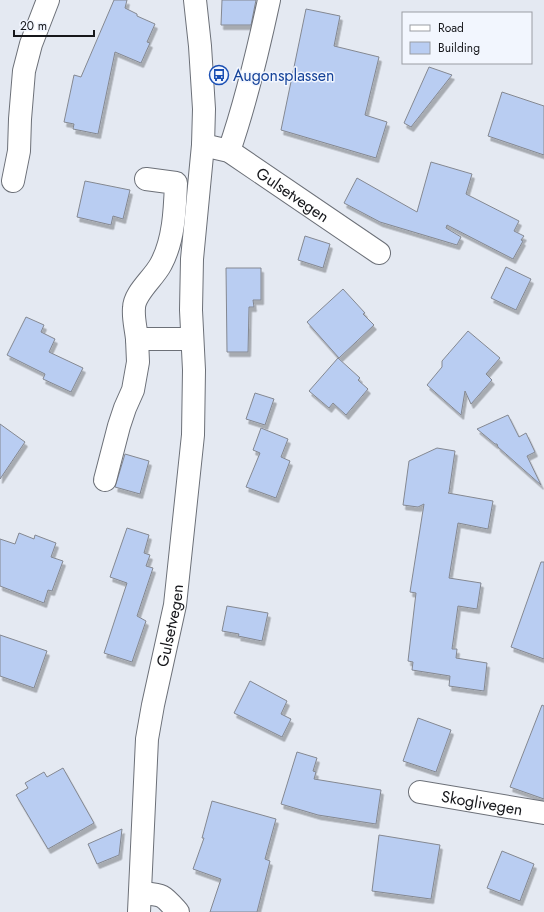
<svg xmlns="http://www.w3.org/2000/svg" width="544" height="912" font-family="Jost,sans-serif">
<style>
.building{fill:#b9cdf2;stroke:#848891;filter:url(#shadow)}
.lines{fill:none;stroke-linecap:round;stroke-linejoin:round}
.minor-casing{stroke:#6c7078;stroke-width:24}
.secondary-casing{stroke:#6c7078;stroke-width:24}
.minor{stroke:#fff;stroke-width:22}
.secondary{stroke:#fff;stroke-width:22}
.labels{text-anchor:middle;stroke-width:3;stroke-linejoin:round;paint-order:stroke}
.transit-label{font-size:16px;fill:#164399;stroke:#f2f6fe;text-anchor:start}
.street-label{font-size:16px;fill:#16171b;stroke:#f2f6fe}
</style>
<defs>
<filter id="shadow"><feDropShadow dx="2.5" dy="4.5" stdDeviation="0" flood-color="#0004"/></filter>
</defs>
<rect width="100%" height="100%" fill="#e4e9f2"/>
<path class="building" d="M114 0H127L125 8 137 14V16L155 24 147 42 150 43 141 63 115 52 98 134 73 129 74 124 64 122 74 75 81 77Z
M222 0H256L251 25H221Z
M306 9 340 16 334 46 379 57 365 115 387 122 376 158 281 130Z
M429 67 452 75 411 127 404 123Z
M502 92 544 106V155L488 136Z
M431 162 472 174 466 194 519 221 514 231 524 236 521 240 523 241 513 259 447 225 446 228 461 237 457 245 380 222 344 203 357 178 417 212Z
M85 181 130 190 123 219 113 216 111 225 77 217Z
M305 236 330 244 323 268 298 260Z
M506 267 531 279 516 310 491 298Z
M226 268H261V300H253L254 307H249L248 352H227Z
M343 289 365 313 363 314 374 325 339 358 307 322Z
M26 317 44 325 41 332 55 339 49 352 83 368 71 392 43 379 45 374 7 355Z
M468 331 500 358 486 374 492 380 471 404 465 391 461 415 427 385 442 367V361Z
M338 358 360 378 358 380 368 389 346 415 333 403 329 408 309 391Z
M255 393 274 399 265 425 246 419Z
M508 415 519 437 526 433 535 452 527 456 541 485 498 447 497 444H495L477 429Z
M0 424 25 442 0 479Z
M261 428 288 439 281 457 290 461 276 498 246 487 260 453 253 450Z
M437 448 455 451 449 492 448 493 493 501 488 529 458 523 449 578 481 583 477 609 458 606 452 649H457L456 658 487 663 484 691 449 686 450 676 412 670 413 662 408 661 416 593 410 592 424 504 418 507 403 505 409 461Z
M125 454 149 461 140 494 115 487Z
M127 528 149 535 144 553 150 555 146 566 153 568 137 616 146 621 132 662 104 653 127 583 110 577Z
M19 533 34 539 35 535 56 543 51 557 63 561 52 591 48 590 44 603 0 586V539L15 544Z
M541 562H544V659L511 647Z
M227 606 268 613 262 641 238 636 239 634 222 631Z
M0 635 47 651 34 688 0 676Z
M250 681 287 701 281 714 291 719 282 737 234 713Z
M542 705 544 706V799L510 787Z
M418 718 451 730 436 772 403 761Z
M297 752 317 758 313 771 316 772 314 779 381 790 376 824 318 815 281 804Z
M63 768 94 823 48 849 16 795 28 788 25 783 44 772 47 777Z
M212 801 276 819 265 859 270 861 257 912H210L221 879 193 869 204 838H202Z
M122 829 119 855 97 864 88 844Z
M379 835 440 845 431 899 372 891Z
M502 851 534 864 520 901 487 888Z"/>
<g class="lines">
<defs>
<g id="minor">
<path id="s1" d="M203 145 229 151 379 253"/>
<path d="M229 151C246 102 258 51 269 0"/>
<path d="M13 181 19 151 20 119 24 71 31 44 48 0"/>
<path d="M137 339C136 329 133 318 134 308 134 293 154 278 161 264 174 240 175 209 176 183L146 179"/>
<path d="M105 480 119 426 125 408 133 390 138 362 137 339H192"/>
<path id="s2" d="M420 792 544 813"/>
<path d="M140 893C164 895 162 894 178 912"/>
</g>
<g id="secondary">
<path id="s3" d="M139 912 147 739 153 705 175 605 193 435 194 370 191 310 192 259 203 145 204 109 200 46 195 0"/>
</g>
</defs>
<use href="#minor" class="minor-casing"/>
<use href="#secondary" class="secondary-casing"/>
<use href="#minor" class="minor"/>
<use href="#secondary" class="secondary"/>
</g>
<defs>
<symbol id="bus-ring" viewBox="-11 -11 22 22"><circle r="9.5" fill="#f2f6fe" stroke="#1a4fb4" stroke-width="1.5"/><path d="M-5-6H5V4H4V6H2V4H-2V6H-4V4H-5ZM-3.5-4V0h7V-4ZM-3.5 1.2v1.5H-2V1.2ZM2 1.2v1.5H3.5V1.2Z" fill="#1a4fb4"/></symbol>
</defs>
<g fill-rule="evenodd">
<use href="#bus-ring" x="208" y="64" width="22" height="22"/>
</g>
<g class="labels">
<g class="transit-label">
<text x="233" y="81">Augonsplassen</text>
</g>
<g class="street-label">
<text dy="6" stroke="none"><textPath href="#s1" startOffset="104">Gulsetvegen</textPath></text>
<text dy="6" stroke="none"><textPath href="#s3" startOffset="289">Gulsetvegen</textPath></text>
<text dy="6" stroke="none"><textPath href="#s2" startOffset="63">Skoglivegen</textPath></text>
</g>
</g>
<rect x="402" y="12" width="130" height="52" fill="#f2f6fe" stroke="#9a9da3"/>
<rect x="410" y="25" width="20" height="6" fill="#ffffff" stroke="#9a9da3"/>
<text x="438" y="32" font-size="12" fill="#16171b">Road</text>
<rect x="410" y="42" width="20" height="12" fill="#b9cdf2" stroke="#9a9da3"/>
<text x="438" y="52" font-size="12" fill="#16171b">Building</text>
<path d="M14 30v6h80v-6" fill="none" stroke="#16171b" stroke-width="2"/>
<text x="20" y="30" font-size="12" fill="#16171b" stroke="#f2f6fe" stroke-width="3" paint-order="stroke">20 m</text>
</svg>
